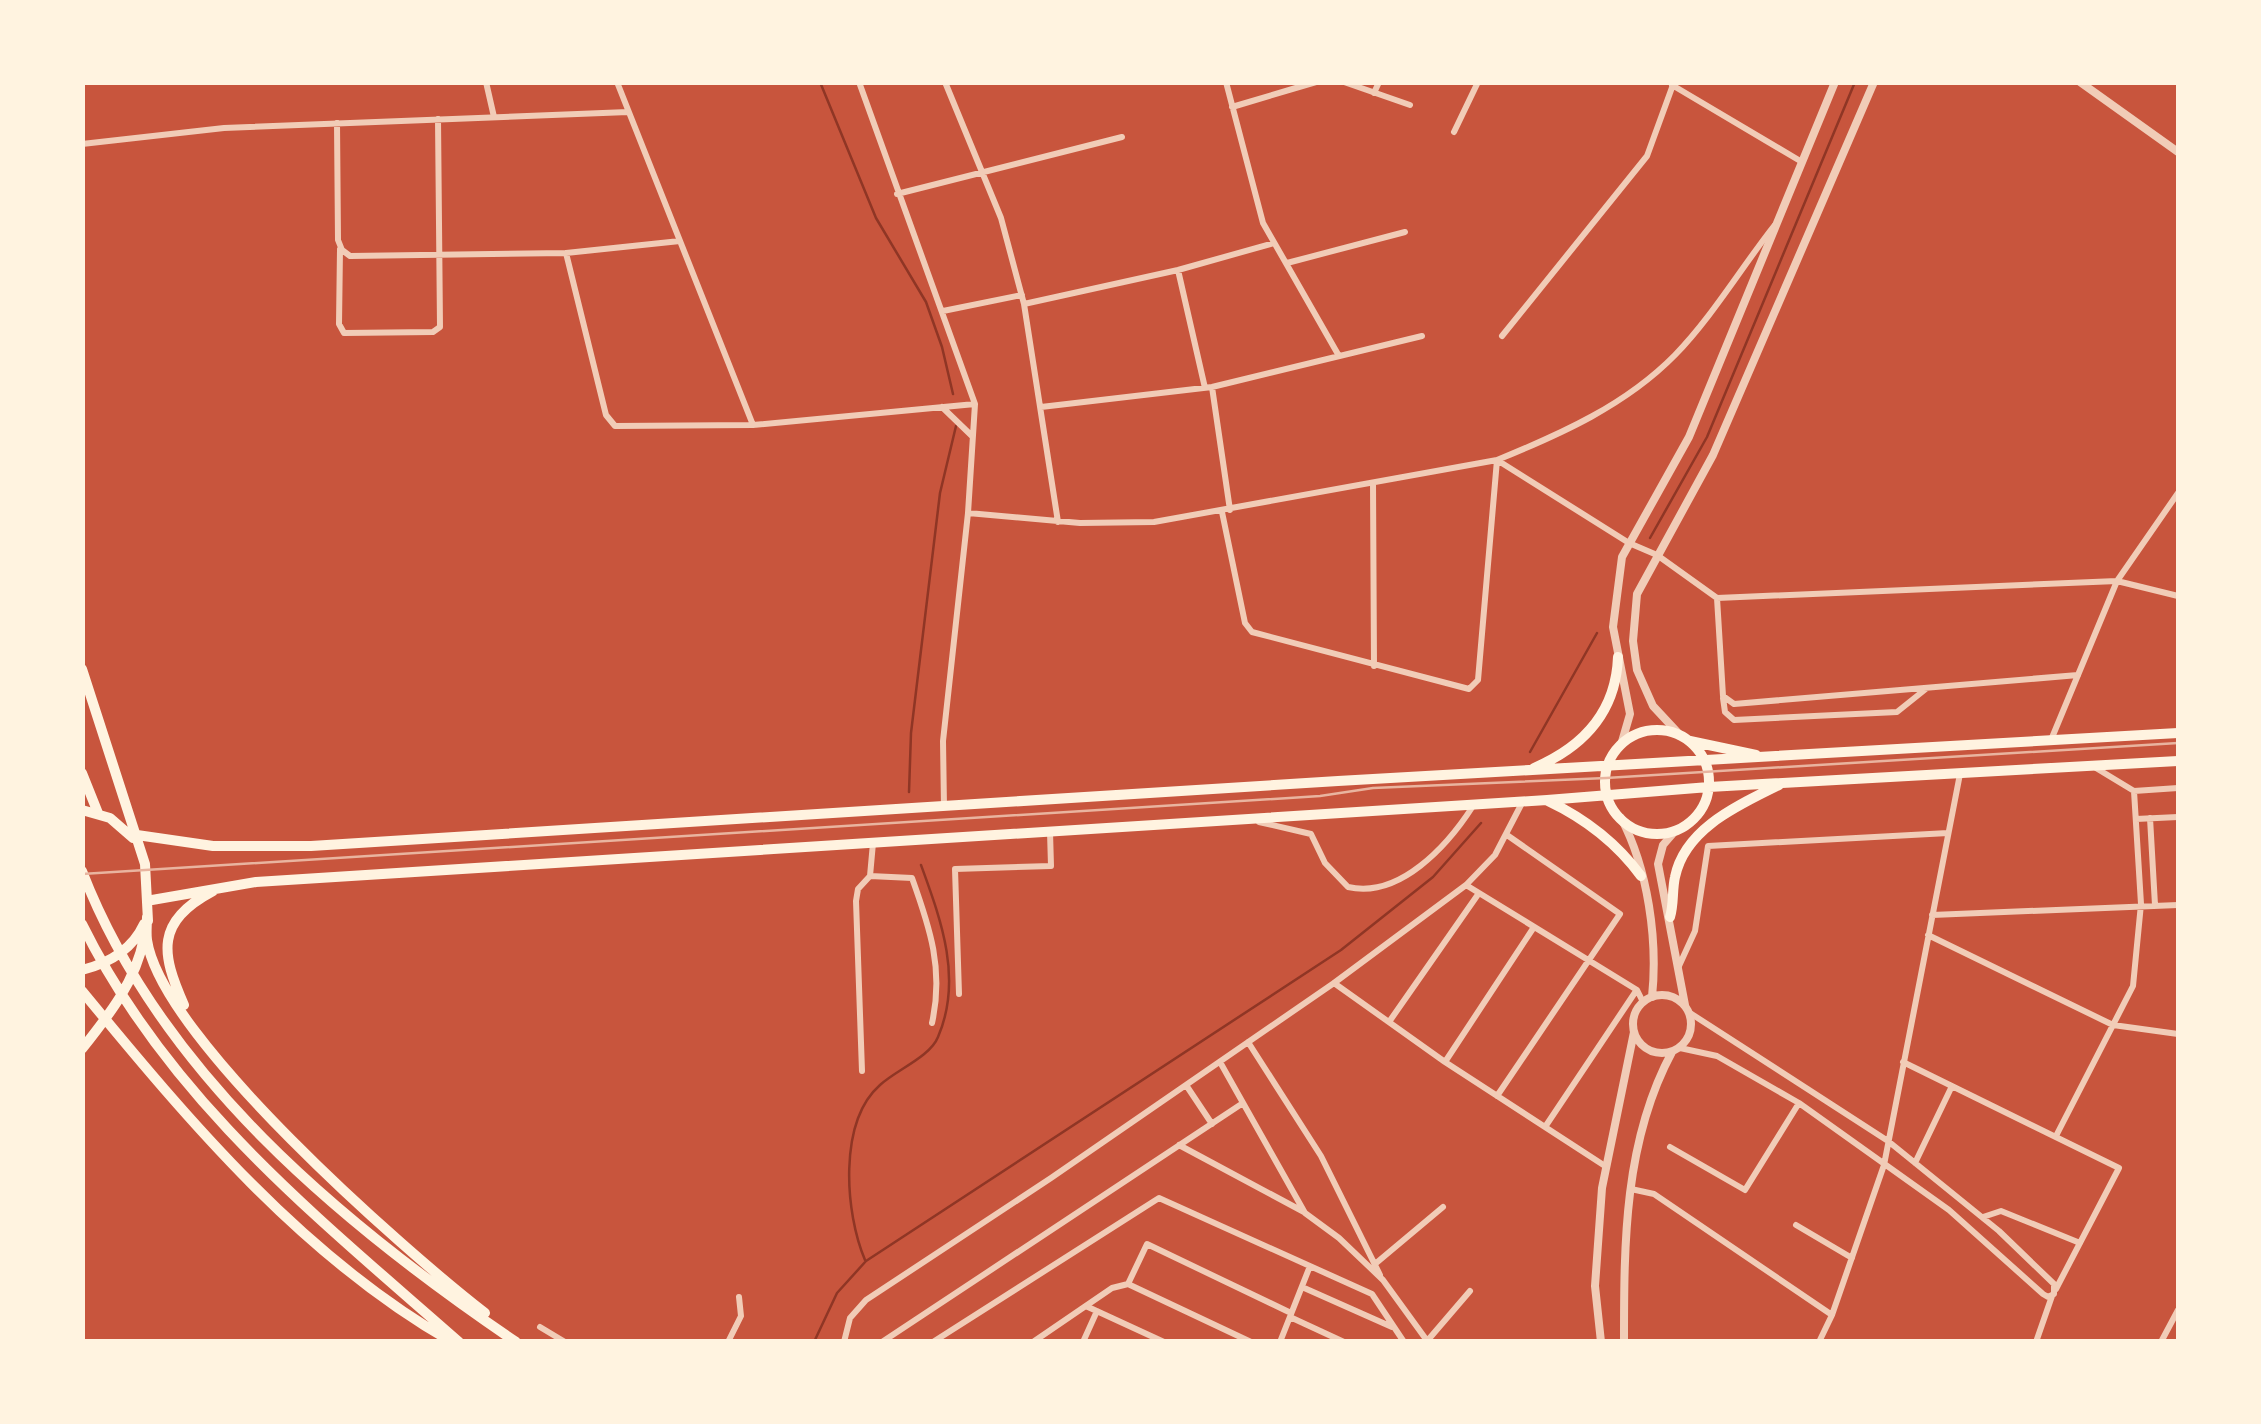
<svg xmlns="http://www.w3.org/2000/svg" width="2261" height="1424" font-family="'Noto Sans',sans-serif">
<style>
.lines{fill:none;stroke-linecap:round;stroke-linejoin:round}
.stream{stroke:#8f3625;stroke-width:2.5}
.minor{stroke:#f1ccb7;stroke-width:6}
.tertiary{stroke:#f1ccb7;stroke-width:8}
.trunk{stroke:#fff3e0;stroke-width:10}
.tram{stroke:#e9b49f;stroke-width:2.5}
</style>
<rect width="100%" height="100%" fill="#c8553d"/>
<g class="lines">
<path class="stream" d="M820 82 876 218 926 302 942 347 953 394
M1650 538 1707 437 1855 82
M1530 752 1597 633
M909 792 911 733 940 493 956 426
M865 1260C845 1213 838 1122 880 1085 896 1070 930 1057 938 1037 963 979 941 920 921 865
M814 1342 837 1293 866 1261 1341 950 1433 877 1481 823"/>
<path class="minor" d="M486 82 494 117
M617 82 753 425
M859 82 975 404 968 513
M945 82 1001 218 1024 304 1058 522
M1226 82 1263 223 1339 356
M1344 82 1410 105
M1672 85 1802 162
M1374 93 1379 82
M1232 107 1316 82
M337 123 338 240 342 250 350 256 566 253 680 241
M1454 132 1478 82
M82 144 224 128 628 112
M897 194 1122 137
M340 249 339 324 344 333 433 332 440 327 438 119
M566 253 606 415 615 426 753 425 975 404
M1287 263 1405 232
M1178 270 1205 388
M1024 304 1178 270 1274 243
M943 311 1022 295
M1502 336 1647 156 1674 82
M1212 387 1230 510
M942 407 972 436
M1041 407 1212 387 1422 336
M1373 483 1374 666
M1222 512 1245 623 1252 632 1469 689 1478 680 1497 460C1561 434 1626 405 1675 355 1712 317 1741 268 1774 226
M1717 598 1723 696 1734 704 2078 675
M1723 698 1725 712 1734 720 1897 712 1927 688
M2051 740 2117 581 2178 493
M2096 768 2134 791 2178 788
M944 807 943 741 968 513 1080 523 1154 522 1497 460 1629 543 1657 555 1717 598 2117 581 2178 596
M2150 818 2155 905
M2136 819 2178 817
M1259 822 1311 834 1325 863 1348 887C1400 899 1448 845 1473 806
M873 843 870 876 912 878C930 928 944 970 932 1023
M1466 885 1637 990 1643 1002
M1932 915 2178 905
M1928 935 2113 1025 2178 1034
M1679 966 1695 931 1708 846 1948 833
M1334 983 1445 1062 1605 1166
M959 994 955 869 1051 866 1050 832
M1389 1022 1479 893
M1248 1042 1321 1156 1380 1275
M1680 1048 1717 1056 1799 1103 1949 1210 2043 1294 2048 1297 2054 1294V1284L1999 1231 1888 1141 1690 1013
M1220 1062 1305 1213 1339 1238 1383 1280 1428 1342
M1445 1062 1534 927
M1903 1062 2119 1168 2056 1289
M862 1071 856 901 858 889 870 876
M1186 1085 1212 1124
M1497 1096 1620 914 1507 835
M1545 1127 1636 991
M2056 1136 2133 986 2141 904 2134 791
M1179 1145 1304 1212
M1670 1147 1745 1190 1799 1103
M1915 1163 1952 1086
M1631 1189 1654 1194 1832 1315
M1983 1217 2001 1211 2080 1243
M1796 1225 1852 1258
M1375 1264 1443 1207
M1128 1284 1147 1244 1291 1313
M1128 1284 1251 1342
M1302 1287 1392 1327
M1088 1307 1164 1342
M1290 1317 1344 1342
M540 1327 565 1342
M1428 1340 1470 1291
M728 1342 741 1316 739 1297
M844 1342 850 1318 866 1300 1051 1178 1334 983 1466 885 1495 855 1522 803
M882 1342 1243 1103
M933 1342 1159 1198 1372 1294 1404 1342
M1033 1342 1112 1288 1128 1284
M1083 1342 1097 1311
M1280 1342 1310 1266
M1819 1342 1832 1315 1884 1165 1960 774
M2036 1342 2052 1296
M2161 1342 2178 1310"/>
<path class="tertiary" d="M2080 82 2178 152
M1680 735 1653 706 1637 670 1633 641 1637 594 1713 455 1874 82
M1621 745 1630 714 1613 627 1622 557 1689 437 1835 82
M1621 818C1648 869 1658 940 1652 997
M1676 830 1663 845 1658 864 1685 1005
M1633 1024a29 29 0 1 1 58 0a29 29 0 1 1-58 0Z
M1601 1342 1595 1286 1602 1188 1634 1032
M1624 1342C1624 1243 1624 1141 1672 1052"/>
<path class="trunk" d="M82 669 145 864 148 921
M1605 782a52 52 0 1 1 104 0a52 52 0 1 1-104 0Z
M1690 741 1756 755
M1534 768C1583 747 1616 712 1618 657
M82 773 98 813
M1548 801C1586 819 1616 842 1641 876
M82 810 110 818 133 838
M130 834 213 846H311L1338 781 2178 733
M82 871C160 1073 342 1224 516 1342
M152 900 256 882 1547 800 1709 787 2178 761
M147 917C147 924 146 933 147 940 161 1037 404 1250 485 1313
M1670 917C1674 904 1672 890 1675 877 1685 828 1739 805 1779 785
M82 924C168 1099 316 1216 459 1342
M82 970C110 963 132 950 144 924
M82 991C189 1121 303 1257 452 1342
M184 1005C161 953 155 922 213 891
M82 1049C109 1015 136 981 144 938"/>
<path class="tram" d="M82 874 1320 796 1373 788 1606 778 2178 743"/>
</g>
<rect width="2261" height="1424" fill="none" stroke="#fff3e0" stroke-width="170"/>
</svg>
